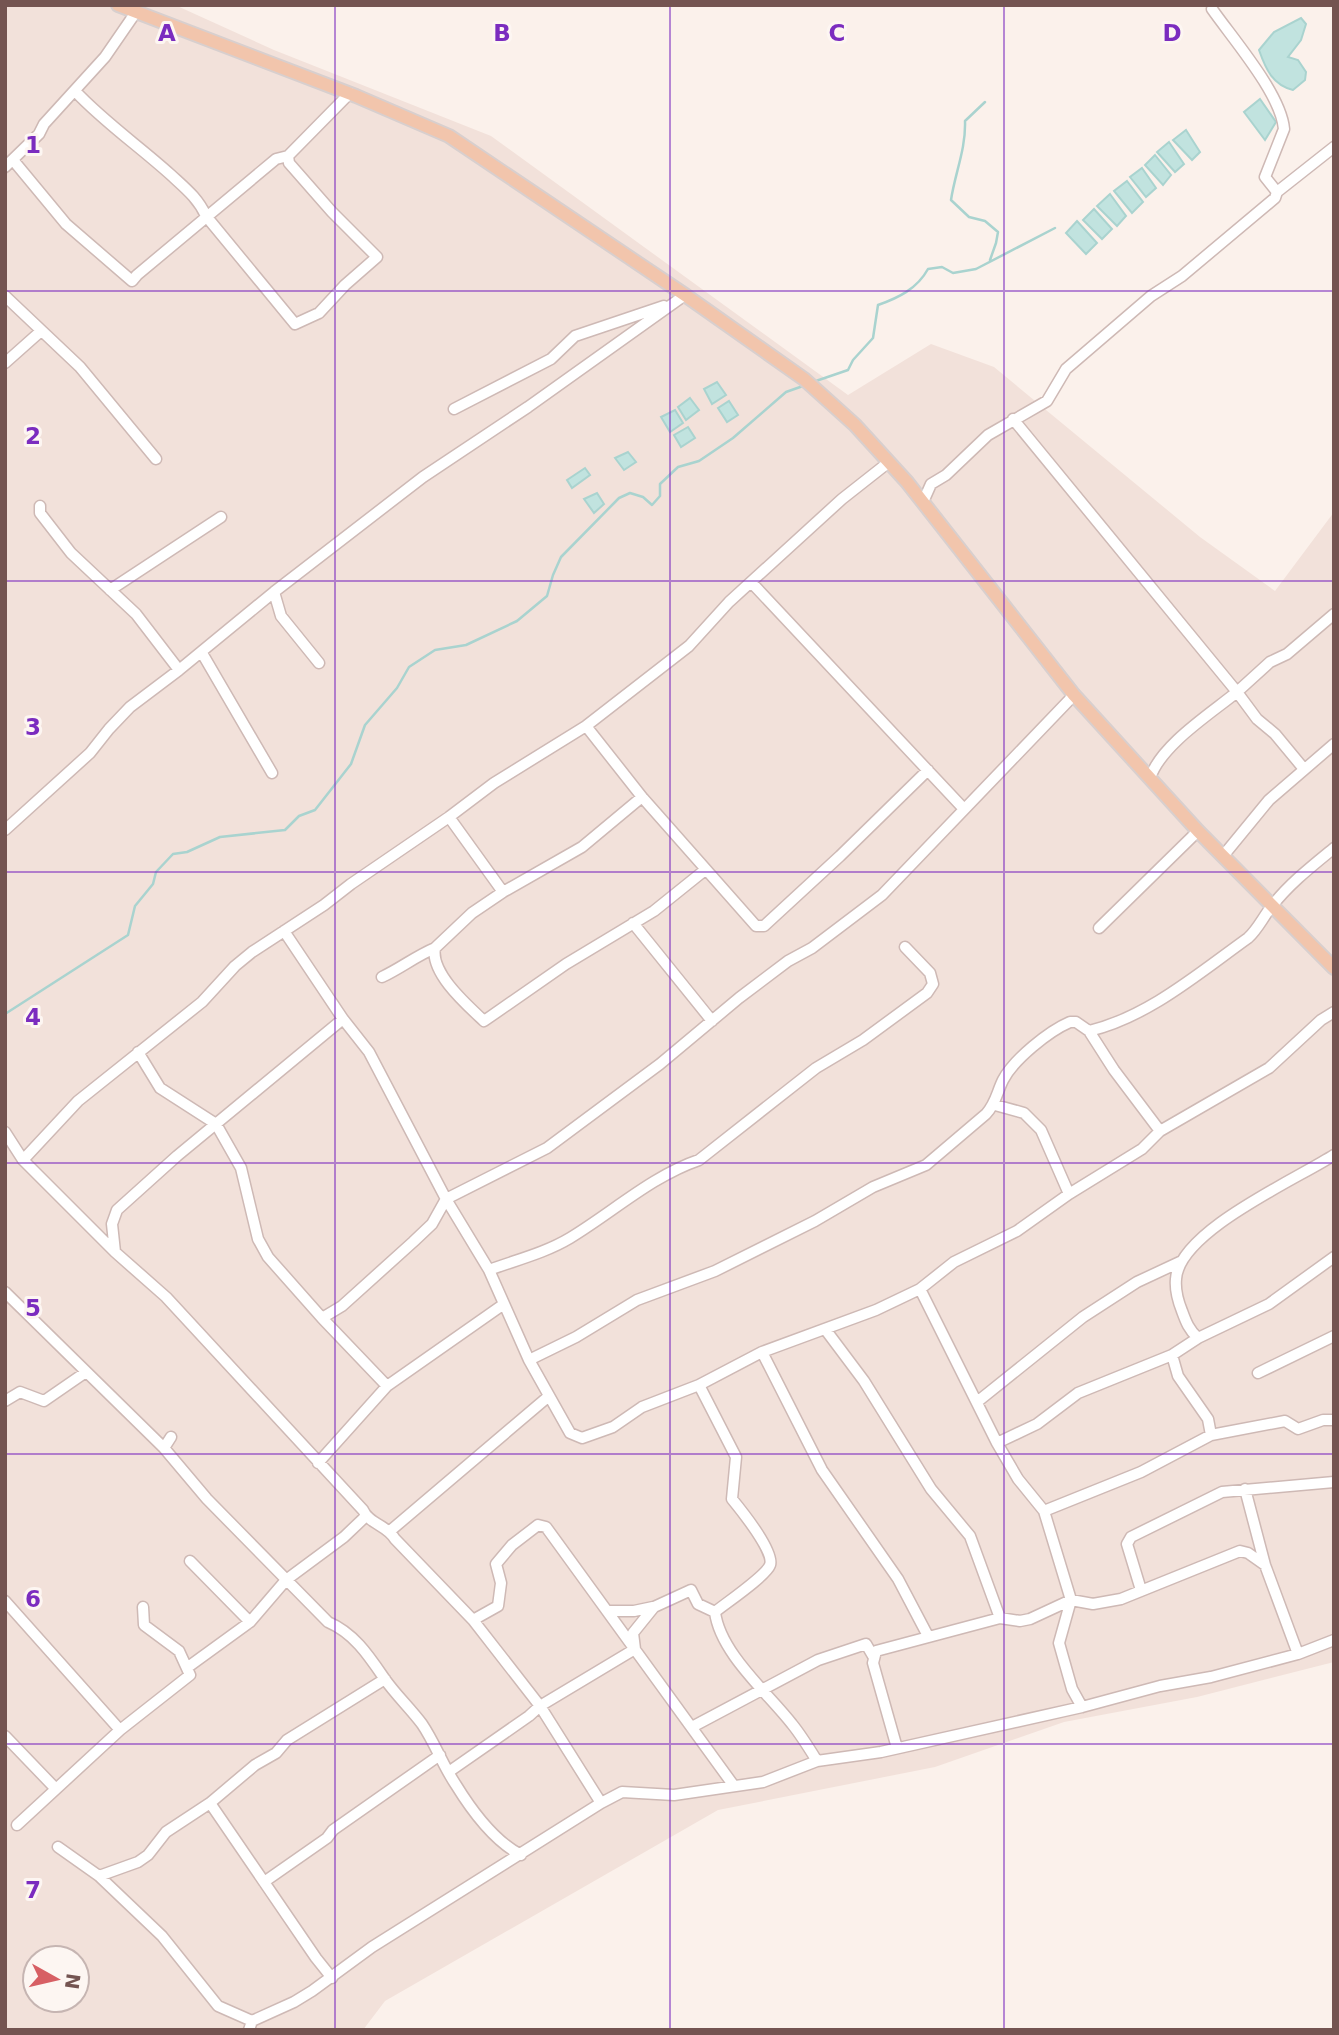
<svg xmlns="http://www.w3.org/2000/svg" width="1339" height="2035" font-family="'DejaVu Sans',sans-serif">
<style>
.residential{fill:#f2e1da;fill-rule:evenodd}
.water{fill:#c1e3df;stroke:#a9d3cf;stroke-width:2}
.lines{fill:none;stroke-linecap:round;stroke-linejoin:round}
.stream{stroke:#a9d3cf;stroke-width:2.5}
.minor-casing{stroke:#ceb9b5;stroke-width:13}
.major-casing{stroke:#d8cfce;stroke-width:16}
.minor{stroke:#fff;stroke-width:10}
.major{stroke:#f2c5ac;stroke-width:12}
.grid{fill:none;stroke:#7b2cbf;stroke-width:2;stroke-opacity:0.55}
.grid-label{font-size:23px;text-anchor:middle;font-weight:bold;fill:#7b2cbf;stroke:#fdf6f2;stroke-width:6;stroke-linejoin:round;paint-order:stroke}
</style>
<rect width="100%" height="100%" fill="#fbf1eb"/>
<path class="residential" d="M5 5H175L274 50 491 136 848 395 931 344 994 367 1200 537 1275 591 1334 512V1662L1197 1697 1064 1722 935 1767 718 1810 385 2001 363 2030H5ZM35 1958H77V2000H35Z"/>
<path class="water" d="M1301 18 1306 24 1301 40 1288 57 1298 60 1306 72 1305 80 1293 90C1273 85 1266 70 1259 50L1274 32Z
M1260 99 1276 122 1265 140 1244 112Z
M1186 130 1200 152 1192 160 1173 140Z
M1169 142 1184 164 1175 172 1157 152Z
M1155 155 1171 175 1163 185 1145 165Z
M1142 168 1156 188 1146 197 1130 177Z
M1127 181 1143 202 1132 213 1114 191Z
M1110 194 1126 216 1117 226 1097 206Z
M1094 209 1112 229 1102 239 1083 220Z
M1077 221 1097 243 1086 254 1066 233Z
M717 382 726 395 712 404 704 389Z
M690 398 699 410 686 420 678 407Z
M729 401 738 415 727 422 718 408Z
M675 410 683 423 670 432 661 417Z
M688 427 695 438 681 447 674 435Z
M628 452 636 462 624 470 615 458Z
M585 468 590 475 572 488 567 480Z
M597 493 604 504 594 513 584 499Z"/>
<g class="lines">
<path class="stream" d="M985 102 965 121C966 149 955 173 951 200L969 217 985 221 998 232 996 243 990 260
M813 382 848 370 853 360 873 338 878 305C898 298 917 289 928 269L942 267 953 273 976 269 1055 228
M5 1014 128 935 135 906 153 884 156 872 173 854 187 852 220 837 285 830 299 816 315 810 351 764 365 725 397 688 409 667 435 650 466 645 517 621 547 596 553 575 561 557 619 498 630 493 643 497 652 505 660 496V484L678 467 699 461 733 438 786 392 803 386"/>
<defs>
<path id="minor" d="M75 91C104 122 139 146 171 175 185 188 198 198 206 216L295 324 319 313 345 285 377 257 332 212 289 163 288 156 350 93
M13 160 66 224 132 281 137 275 276 159 288 156
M5 167 39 134 44 124 105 57 136 12
M1277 192 1334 147
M5 296 80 367 156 459
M5 363 41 331
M454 409 551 359 575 336 664 306
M1013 419 1237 692 1270 662 1287 654 1334 614
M923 502 931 484 946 475 988 435 1047 401 1066 369 1151 296 1182 276 1275 198 1277 192 1265 177 1284 129C1281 94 1233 39 1212 9
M40 506V513L71 553 136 614 179 670 274 592 423 477 528 407 685 295
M751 582 964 809
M110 590 221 517
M274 592 281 616 319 663
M202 653 272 773
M586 726 642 797 756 926H764L840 856 928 770
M1150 778C1161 745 1210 714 1237 692L1257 719 1275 734 1304 769
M642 797 582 847 503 892 472 913 435 948C430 973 467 1005 484 1021L566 964 654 911 705 870
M449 817 503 892
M5 830 90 753 109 729 130 707 179 670
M1223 856 1269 800 1334 744
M633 923 712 1021
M1099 928 1198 831
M284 931 343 1019 369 1052 446 1199 489 1270 529 1360 570 1433 582 1438 613 1427 642 1407 699 1385 762 1352 876 1310 920 1289 954 1262 1017 1231 1069 1194 1142 1149 1160 1131 1269 1068 1321 1020 1334 1012
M382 977C401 968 416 956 435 948
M1089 1031 1114 1070 1160 1131
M138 1052 160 1088 216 1124 241 1168 258 1239 268 1257 322 1318 387 1386
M995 1105 1024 1113 1041 1130 1069 1194
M5 1132 23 1160 115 1252 166 1297 363 1510C369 1524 387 1525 395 1539L473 1620 540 1706 601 1803
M23 1160 78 1101 202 1002 235 966 252 952 324 905 351 884 449 817 494 783 586 726 689 646 729 602 842 499 889 462
M115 1252 112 1224 117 1210 177 1156 343 1019
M489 1270C516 1260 545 1253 570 1238 613 1212 652 1176 699 1160L816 1068 863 1040 927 993 933 984 930 973 905 947
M920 1289 997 1443 1018 1479 1044 1511 1071 1600 1059 1643 1072 1689 1082 1707
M5 1292 164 1448 207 1499 328 1622C354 1633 369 1656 384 1678 395 1694 410 1708 422 1724 435 1743 443 1766 456 1785 472 1811 494 1841 521 1855
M322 1318 342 1306 413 1242 432 1224 446 1199 547 1148 660 1064 739 998 788 961 812 948 882 895 1074 695
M825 1329 864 1381 931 1489 970 1536 1000 1618
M1198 1338C1189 1330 1186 1322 1182 1311 1178 1301 1175 1289 1176 1279 1179 1231 1297 1179 1334 1155
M762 1352 822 1470 898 1579 928 1636
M1172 1355 1178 1376 1208 1419 1211 1435
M529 1360 576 1337 637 1300 715 1271 815 1221 873 1187 926 1165 986 1114C996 1103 997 1092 1003 1080 1014 1059 1049 1031 1070 1022H1076L1089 1031C1148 1017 1199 973 1248 938 1258 929 1263 917 1272 906 1289 884 1312 866 1334 848
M1258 1373 1334 1336
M699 1385 736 1457 732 1499C741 1510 775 1552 770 1565 766 1576 726 1603 715 1612 720 1653 768 1693 792 1724 801 1735 809 1748 817 1761
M5 1401 20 1392 44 1401 86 1372
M977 1402 1083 1317 1137 1282 1182 1261
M997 1443 1037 1424 1078 1393 1172 1355 1198 1338 1269 1304 1334 1257
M164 1448 171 1437
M318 1463 387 1386 504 1304
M1245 1489 1265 1565 1298 1654
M1044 1511 1141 1472 1211 1435 1285 1421 1298 1429 1323 1420H1334
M390 1531 549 1396
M190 1561 250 1622
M1141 1590 1127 1544 1131 1537 1222 1492 1334 1482
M5 1601 120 1730
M608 1611H634L653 1607
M473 1620 498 1606 501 1583 496 1564 512 1545 538 1525 546 1527 734 1786
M188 1667 250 1622 286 1580 344 1537 366 1516
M692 1727 818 1660 866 1644 873 1656
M5 1736 55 1788
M897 1748 873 1663 876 1651 1000 1618 1020 1621 1030 1619 1071 1600 1093 1604 1121 1599 1240 1551 1248 1553 1265 1565
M450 1771 529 1716 540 1706 635 1649 633 1633 654 1607 691 1590 698 1604 715 1612
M210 1803 316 1958 332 1978
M17 1825 120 1730 190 1675 179 1651 144 1625 143 1607
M58 1847 99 1876 162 1936 218 2006 252 2021
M99 1876 138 1862 148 1855 166 1832 210 1803 255 1765 276 1753 287 1740 385 1679
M264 1882 327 1838 333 1830 440 1755
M249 2030 252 2021 294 2002 312 1991 372 1947 601 1803 622 1792 674 1795 763 1782 817 1761 881 1752 1082 1707 1160 1686 1211 1677 1298 1654 1334 1640"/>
<path id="major" d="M118 5 356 96 449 136 685 295 804 379 855 425 907 482 1074 695 1198 831 1334 968"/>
</defs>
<use href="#minor" class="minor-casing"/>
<use href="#major" class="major-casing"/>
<use href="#minor" class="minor"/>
<use href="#major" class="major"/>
</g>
<path class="grid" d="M335 5V2030M670 5V2030M1004 5V2030M5 291H1334M5 581H1334M5 872H1334M5 1163H1334M5 1454H1334M5 1744H1334"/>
<g class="grid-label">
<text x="167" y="41">A</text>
<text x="502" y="41">B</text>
<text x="837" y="41">C</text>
<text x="1172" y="41">D</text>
<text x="33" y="153">1</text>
<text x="33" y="444">2</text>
<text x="33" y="735">3</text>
<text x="33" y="1025">4</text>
<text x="33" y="1316">5</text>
<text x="33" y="1607">6</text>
<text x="33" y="1898">7</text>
</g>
<rect width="1339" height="2035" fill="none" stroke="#745451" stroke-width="14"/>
<g transform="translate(56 1979) rotate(98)"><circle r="33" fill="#fdf6f2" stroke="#c6b5b2" stroke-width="2"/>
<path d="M0-5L12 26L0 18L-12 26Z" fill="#d75f64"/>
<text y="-10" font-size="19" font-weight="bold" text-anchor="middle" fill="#745451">N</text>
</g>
</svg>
